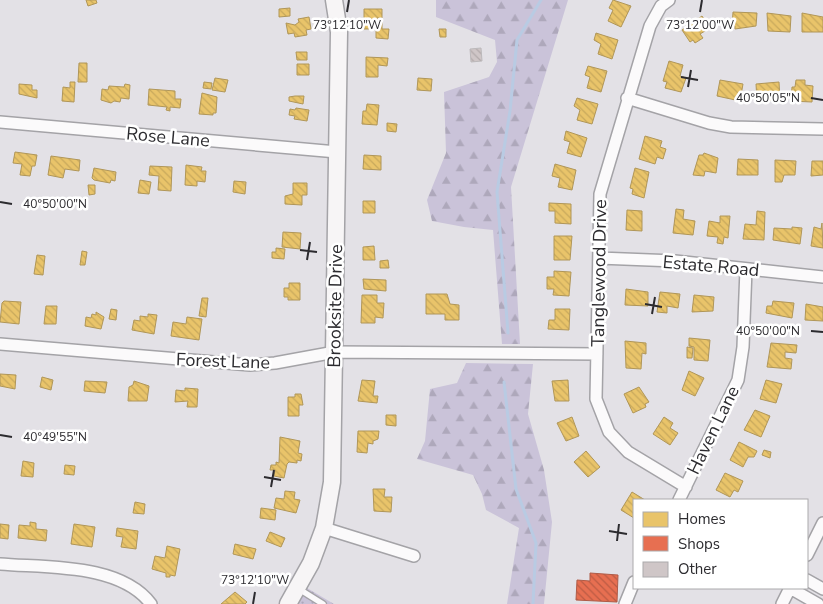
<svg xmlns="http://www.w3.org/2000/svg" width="823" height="604" font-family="'Nunito Sans',sans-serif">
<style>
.forest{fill:url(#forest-firs)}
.park{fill:url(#park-dots)}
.homes{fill:url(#homes-back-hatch);stroke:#b09658}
.shops{fill:url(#shops-back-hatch);stroke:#af5b47}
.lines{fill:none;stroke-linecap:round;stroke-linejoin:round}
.stream{stroke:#b9cbe3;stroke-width:3}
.building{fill:url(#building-back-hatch);stroke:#bcb9bb}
.lane-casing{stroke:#a4a3a7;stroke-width:8}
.street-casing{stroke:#a4a3a7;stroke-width:14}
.secondary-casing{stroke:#a4a3a7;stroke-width:19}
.lane{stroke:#fbfafb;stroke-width:5.5}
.street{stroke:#fbfafb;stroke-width:11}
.secondary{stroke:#f7f5f6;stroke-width:16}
.ticks{fill:none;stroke:#2c2b2f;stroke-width:2}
.labels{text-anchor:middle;stroke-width:5;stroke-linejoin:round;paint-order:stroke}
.street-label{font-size:18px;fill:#2c2b2f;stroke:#fff}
.ticks-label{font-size:12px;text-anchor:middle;fill:#2c2b2f;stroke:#fff;stroke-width:5;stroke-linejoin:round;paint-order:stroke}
</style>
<defs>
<pattern id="forest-firs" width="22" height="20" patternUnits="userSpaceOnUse" patternTransform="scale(1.25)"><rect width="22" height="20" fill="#cac3d9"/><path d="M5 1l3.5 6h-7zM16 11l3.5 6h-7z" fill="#aea8bb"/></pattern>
<pattern id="park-dots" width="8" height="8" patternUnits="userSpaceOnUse" patternTransform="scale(1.25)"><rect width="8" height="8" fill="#cac3d9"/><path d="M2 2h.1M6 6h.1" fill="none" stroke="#aea8bb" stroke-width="1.8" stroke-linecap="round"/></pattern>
<pattern id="homes-back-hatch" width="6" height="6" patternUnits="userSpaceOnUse" patternTransform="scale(1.25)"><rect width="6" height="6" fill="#e9c46a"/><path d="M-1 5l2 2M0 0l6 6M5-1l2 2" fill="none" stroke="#c8a95c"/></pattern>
<pattern id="shops-back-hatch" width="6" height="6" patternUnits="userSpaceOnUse" patternTransform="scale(1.25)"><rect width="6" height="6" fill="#e76f51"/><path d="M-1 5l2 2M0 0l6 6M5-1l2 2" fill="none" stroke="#bb5b44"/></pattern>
<pattern id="building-back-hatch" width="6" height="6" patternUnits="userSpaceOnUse" patternTransform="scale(1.25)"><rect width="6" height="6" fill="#cfc6c7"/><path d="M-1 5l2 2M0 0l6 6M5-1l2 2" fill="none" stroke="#b2aaab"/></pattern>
</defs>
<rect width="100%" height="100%" fill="#e3e1e6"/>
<path class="forest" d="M436 0H568L511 187 520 344H502L493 230 464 227 432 221 427 200 446 153 444 92 489 77 497 62 495 40 436 17Z
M466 363 533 364 528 414 544 470 552 522 544 604H507L519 528 486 510 482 494 473 475 417 459 425 441 430 389 457 383Z"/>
<path class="park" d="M307 588 334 604H296Z"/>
<path class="homes" d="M86 0H96L97 3 88 6Z
M613 0 631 6 621 27 608 21 613 10 609 8Z
M290 8V16L279 17V9Z
M364 9H382V18H377V22H382V29H389L388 39 376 38V29H364Z
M733 12 757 13 756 26 735 29V26H732Z
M767 13 791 16 790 32 768 31Z
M802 13 823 17V32H802Z
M702 16 710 28 700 34 703 38 695 43 693 40 690 42 682 30Z
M309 17 311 29 306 30 307 35 295 37 294 33 288 34 286 23 295 25 299 22 298 19Z
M439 29H446V37H440Z
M596 33 618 40 612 59 598 54 601 44 594 40Z
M296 52H307V60H297Z
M366 57 388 58 387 66 378 65V77H366Z
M669 61 683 65 680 76 686 78 681 92 665 88 667 82 663 81Z
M79 63H87V82H78Z
M297 64H309V75H297Z
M588 66 607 71 601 92 587 88 590 77 585 75Z
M215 78 228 80 225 92 212 90Z
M418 78 432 79 431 91 417 90Z
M720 80 743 84 740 101 717 96Z
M796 80H805V85L813 86 812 102 791 101 792 87H795Z
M70 82H75L74 102 62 101 63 87 70 88Z
M204 82 212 83 211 89 203 88Z
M779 82 780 100 757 101 756 84Z
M19 84 32 85V90H37V98L19 94Z
M125 84 130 85 129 99 121 98 120 102 114 101 111 103 101 100 102 89 108 90 109 86 124 87Z
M149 89 175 91V99H181L180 108 170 107V111L166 110 167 107 148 105Z
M202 93 217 97 216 113H213V115L199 114Z
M295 96H304L303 104 289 101V97Z
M577 98 598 104 592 124 577 120 580 110 574 106Z
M367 104 379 105 377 125 362 124 363 111H366Z
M296 108 309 110 307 121 294 119 295 116 289 115 290 109 295 110Z
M387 123 397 124 396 132 387 131Z
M566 131 587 138 581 157 567 153 570 142 564 140Z
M645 136 662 141 660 147 666 149 663 159 657 157 655 164 639 159Z
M15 152 37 155 35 166H32L30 176 20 175 22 164 13 163Z
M704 153 718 158 716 173 705 171 704 176 693 175 699 155H703Z
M364 155 381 156V170L363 169Z
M51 156 80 160 79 171 65 169 63 178 48 175Z
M738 159 758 160V175H737Z
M775 160 796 161 795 175H784L782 182H775Z
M812 161H823V175L811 176Z
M555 164 576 170 572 190 558 187 560 178 552 176Z
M186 165 202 167 201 171H206L205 182 197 181V186L185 185Z
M150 166 172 167 171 191 158 190 159 176 149 175Z
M94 168 116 172 115 181 111 180 110 183 94 180 92 178Z
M635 168 649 172 644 198 632 194 633 189 630 188Z
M140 180 151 182 149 194 138 193Z
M234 181 246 182 245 194 233 192Z
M293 183H307V195H302V205L285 204V196L293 194Z
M88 185H95V194L89 195Z
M363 201H375V213H363Z
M549 203 571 204V224L555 223V211H549Z
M676 209 684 210 683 219 695 221 693 235 673 233Z
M627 210 642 211V231L626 230Z
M757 211 765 212 764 240 743 239 745 224 756 225Z
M720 216H730L728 238 724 237 723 244 717 243 718 237 707 236 709 221 720 223Z
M822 223 823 248 811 246 814 227 821 229Z
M792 227 802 228 800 244 773 240 774 228 792 229Z
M283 232 301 233 300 249 282 247Z
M554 236H572L570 260H554Z
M374 246 375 260H363V247Z
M276 248 285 249 284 259 272 258V252H276Z
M82 251 87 252 85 265H80Z
M37 255 45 256 43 275 34 274Z
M388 260 389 268H380V261Z
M554 271 571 272 569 296 553 295 554 289H547V277H554Z
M363 279 386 280V291L364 289Z
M289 283H300V300H288V297H284V288H289Z
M626 289 648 292V306L625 305Z
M660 292 680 294 678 308 667 306V313L657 312Z
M426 294H447L450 304 459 305V320H445V314H426Z
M362 295H377V303H384L383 318 375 317V323H361Z
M694 295 714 297 713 311 692 312Z
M202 298H208L206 317 199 316Z
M4 301 21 302 19 324 0 322 2 303Z
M773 301 794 303 792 318 766 313 767 306H772Z
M806 304 823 307V321L805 320Z
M46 306H57L56 324H44Z
M111 309 117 310 116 320 109 319Z
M555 309H570L569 330 548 329 549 320H555Z
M96 312 104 317 101 329 85 326 86 317 91 318 92 314 96 315Z
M148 314 157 315 154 334 132 330 134 320 140 321V316L148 317Z
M187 317 202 319 199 340 171 336 173 322 186 324Z
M689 338 710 340 708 361 694 360V347L689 346Z
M625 341 646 343V354L642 353 641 369 626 368Z
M771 343 797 345 796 353 785 352V358L792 359 791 369 767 367Z
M687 347 693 348 692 358H687Z
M689 371 704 378 695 396 682 390Z
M0 374 16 375 15 389 0 386Z
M42 377 53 380 51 390 40 387Z
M362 380 375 381 373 396H378L377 403 358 401Z
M568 380 569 401H555L552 381Z
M766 380 782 384 776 403 760 399Z
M85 381 107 382 105 393 84 391Z
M134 381 149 386 147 401H128L129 387 133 385Z
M639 387 649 402 645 404 646 407 633 413 624 394Z
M185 388 198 389 197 407H187L188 401 175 402 176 390 185 391Z
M295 394H301L303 405H299V416H288V397H295Z
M755 410 770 416 761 437 744 430Z
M386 415H396V426L386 425Z
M572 417 579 436 566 441 557 423Z
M664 417 673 423 670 428 678 433 670 445 653 434Z
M358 431H379L378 439 373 441V444L368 443 367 453 357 452Z
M280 437 300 441 298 453 302 454 301 461 297 460V463L289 462 287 464 284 478 274 476 275 470H270L271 465H276V462L279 463Z
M739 442 757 451 754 457H748L743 467 730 460Z
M764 450 771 452 770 458 762 455Z
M586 451 600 467 588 477 574 462Z
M23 461 34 463 33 477 21 476Z
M65 465 75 466 74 475 64 474Z
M725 473 743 481 738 492 734 490 730 497 716 490Z
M373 489H385L384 497H392L391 512 374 511Z
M285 491 295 492 294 499 300 500 296 513 274 508 276 498 284 499Z
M632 492 645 500H634V518L621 510Z
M135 502 145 504 144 514 133 513Z
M261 508 276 510 275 520 260 518Z
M30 522 36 523V529L47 530 46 541 18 538 19 525 30 526Z
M0 524 9 525 8 539 0 538Z
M74 524 95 527 92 547 71 544Z
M117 528 138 531 136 549 121 547 123 537 116 536Z
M270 532 285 538 281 547 266 541Z
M235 544 256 549 253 559 233 554Z
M167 546 180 549 175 576 170 575V577H166V573L152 569 155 556 165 558Z
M235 592 247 602 245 604H221Z"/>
<path class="shops" d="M590 573 618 575 617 602 576 600 577 580 590 581Z"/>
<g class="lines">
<path class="stream" d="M508 333 497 192 510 111 517 40 541 0
M504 382 516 489 536 543 533 604"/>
</g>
<path class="building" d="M481 48 482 61 471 62 470 49Z"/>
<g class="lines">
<defs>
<path id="lane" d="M299 589 323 604"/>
<path id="street" d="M669 0 661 6 650 26 600 194 596 399 609 432 628 452 686 487
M627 98 709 123 731 127 823 129
M0 122 337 152
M599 258 675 261 823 277
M0 344 250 365 275 363 335 352 597 354
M679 500 738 380 743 347 746 269
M324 528 414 556
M807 555 823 523
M0 564C46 568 120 563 151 604
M807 580 823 589
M790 588 818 604
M625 604 634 582
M782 604 790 588"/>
<path id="secondary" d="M288 604 311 563 324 528 332 482 339 32 334 0"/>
</defs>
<use href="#lane" class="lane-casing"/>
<use href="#street" class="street-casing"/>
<use href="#secondary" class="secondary-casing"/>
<use href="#lane" class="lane"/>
<use href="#street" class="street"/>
<use href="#secondary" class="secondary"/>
</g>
<path class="ticks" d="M347 12 349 0M700 12 702 0M681 77 698 80M688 87 691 70M811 98 823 100M0 202 12 204M300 250 317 252M307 260 310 242M645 304 662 307M652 314 655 297M811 331 823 332M0 435 12 437M264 477 281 480M271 487 274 470M609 531 627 534M617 541 619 524M253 604 255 592"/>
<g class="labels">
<g class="street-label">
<text transform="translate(168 137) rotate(5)" y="6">Rose Lane</text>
<text transform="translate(711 266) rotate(5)" y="6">Estate Road</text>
<text transform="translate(599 273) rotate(-89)" y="6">Tanglewood Drive</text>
<text transform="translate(335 306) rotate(-89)" y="6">Brooksite Drive</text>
<text transform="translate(223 361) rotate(2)" y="6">Forest Lane</text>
<text transform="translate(713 430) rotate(-64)" y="6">Haven Lane</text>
</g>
</g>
<g class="ticks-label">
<text x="347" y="29">73°12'10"W</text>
<text x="700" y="29">73°12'00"W</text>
<text x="768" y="102">40°50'05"N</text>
<text x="55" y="208">40°50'00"N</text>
<text x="768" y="335">40°50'00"N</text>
<text x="55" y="441">40°49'55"N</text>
<text x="255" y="584">73°12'10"W</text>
</g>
<rect x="633" y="499" width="175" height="90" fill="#ffffff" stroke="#abaaac"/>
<rect x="643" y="512" width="25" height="15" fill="#e9c46a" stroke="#abaaac"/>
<text x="678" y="524" font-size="15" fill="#2c2b2f">Homes</text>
<rect x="643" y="536" width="25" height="15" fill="#e76f51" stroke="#abaaac"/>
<text x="678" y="549" font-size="15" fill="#2c2b2f">Shops</text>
<rect x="643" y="562" width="25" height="15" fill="#cfc6c7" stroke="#abaaac"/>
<text x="678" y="574" font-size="15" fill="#2c2b2f">Other</text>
</svg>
